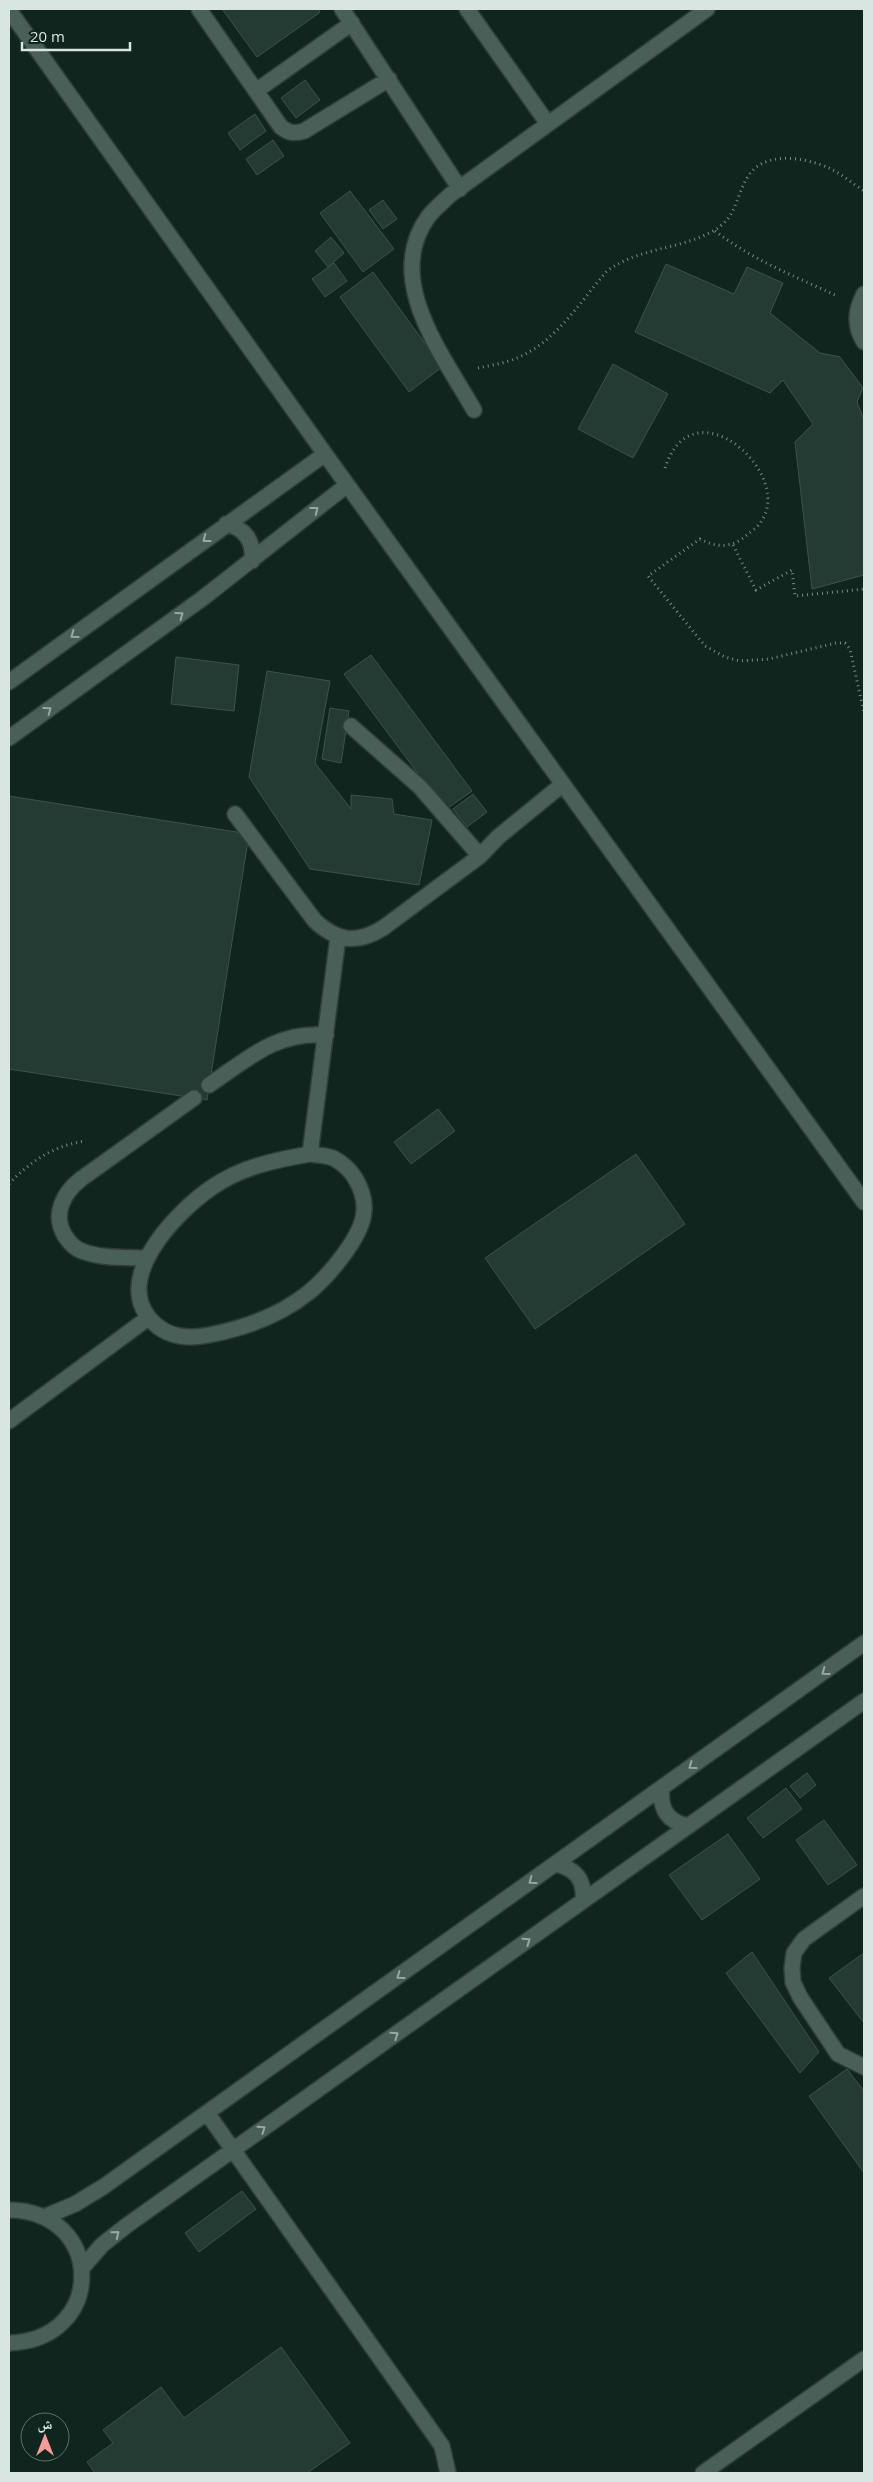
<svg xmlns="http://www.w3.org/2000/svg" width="873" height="2482" font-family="'Open Sans','Noto Naskh Arabic',sans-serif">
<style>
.building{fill:#243b33;stroke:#3b534a}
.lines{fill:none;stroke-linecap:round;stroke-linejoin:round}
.minor-casing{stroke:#303d38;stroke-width:18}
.path{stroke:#798a84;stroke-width:3;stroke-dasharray:1 4;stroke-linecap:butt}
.minor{stroke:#486057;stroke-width:15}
.oneway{stroke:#97a9a2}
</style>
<rect width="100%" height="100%" fill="#0f251e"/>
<path class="building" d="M222 9H320L319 13 257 57Z
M305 80 320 100 296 118 281 98Z
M255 114 266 131 240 150 228 133Z
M273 140 284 156 257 175 246 159Z
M350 191 394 249 363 272 320 213Z
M383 200 397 219 383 229 369 210Z
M331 237 344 253 328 267 315 251Z
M334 263 347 281 325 297 312 279Z
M666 264 734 294 747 267 783 283 770 313 820 353 840 357 863 388 857 402 864 420V575L812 589 795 442 813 424 783 380 770 393 635 332Z
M373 272 442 367 409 392 340 297Z
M613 364 668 394 633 458 578 429Z
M371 655 472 791 445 810 344 674Z
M176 657 239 665 234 711 171 704Z
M267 671 330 681 315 763 351 809V795L392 799 394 814 432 820 419 885 310 869 249 777Z
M330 708 349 711 341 763 322 759Z
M473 794 487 812 467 827 453 809Z
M9 796 249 834 207 1100 9 1069Z
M438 1109 455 1131 411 1164 394 1142Z
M636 1154 685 1224 535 1329 485 1258Z
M807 1773 816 1785 800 1798 790 1786Z
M786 1788 802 1809 763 1838 747 1818Z
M824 1820 857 1865 828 1885 796 1840Z
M728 1834 760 1879 702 1920 669 1875Z
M752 1952 819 2052 800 2073 726 1973Z
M864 1953V2023L829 1978Z
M847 2069 864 2091V2173L809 2096Z
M242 2191 256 2209 199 2252 185 2233Z
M281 2347 350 2443 307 2473H95L87 2462 113 2443 103 2430 161 2387 184 2418Z"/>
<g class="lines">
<defs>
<path id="minor" d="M199 9 281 127C289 133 294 134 304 131L389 79
M342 9 460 189
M467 9 548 124
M9 10 325 454 864 1202
M256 91 352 23
M864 294C856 309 854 326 864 342
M474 410C443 355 383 280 428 217 434 209 443 202 450 195L707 9
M226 524C245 528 254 541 252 561
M9 682 325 454
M351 726 420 787 480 856
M9 738 203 598 347 485
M235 814 315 921C338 942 357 944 383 928L480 856 498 837 563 784
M209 1085C248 1059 276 1031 326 1035
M310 1154C317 1155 326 1155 333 1158 341 1162 350 1170 355 1178 361 1188 365 1198 364 1210 364 1235 328 1277 308 1293 279 1316 246 1328 209 1335 189 1339 171 1338 156 1325 107 1283 175 1213 211 1188 241 1167 275 1160 310 1154Z
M310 1154 338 937
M147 1258C126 1257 102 1259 82 1251 75 1249 69 1242 65 1236 52 1215 63 1193 81 1179L194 1098
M9 1421 148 1318
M662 1788C659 1809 668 1822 688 1826
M556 1864C576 1869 585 1880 583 1901
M864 1896 804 1939 794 1953 792 1968 793 1982 800 1997 838 2054 864 2067
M207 2113 442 2446 448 2473
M9 2210C105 2211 107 2340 9 2343
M44 2217 75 2204 103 2187 864 1643
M82 2268 102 2245 126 2226 864 1701
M703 2473 864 2359"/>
</defs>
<use href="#minor" class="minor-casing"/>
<path class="path" d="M715 231C751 259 794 276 835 295
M478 368C488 366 499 364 509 361 553 347 578 304 607 271 640 247 679 250 713 231 737 218 735 198 747 178 763 150 804 157 829 168 842 174 853 184 864 191
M665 468C693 381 797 476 760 523 757 528 750 532 746 536 731 548 717 548 700 539L648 576 705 646 725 657 740 661 769 659 836 643H845L850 649 864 713
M733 545 756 590 792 570 795 596 864 589
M9 1184C30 1161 55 1145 86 1141"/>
<use href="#minor" class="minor"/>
</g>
<defs><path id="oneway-chevron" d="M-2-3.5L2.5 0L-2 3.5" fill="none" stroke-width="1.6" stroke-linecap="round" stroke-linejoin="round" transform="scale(1.25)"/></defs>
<g class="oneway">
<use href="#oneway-chevron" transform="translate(315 510) rotate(-38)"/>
<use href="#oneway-chevron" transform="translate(206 539) rotate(143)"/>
<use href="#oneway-chevron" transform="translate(180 615) rotate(-36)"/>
<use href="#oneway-chevron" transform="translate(74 635) rotate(144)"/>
<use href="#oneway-chevron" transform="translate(48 710) rotate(-36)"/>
<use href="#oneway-chevron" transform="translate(825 1672) rotate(144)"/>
<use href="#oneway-chevron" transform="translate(692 1766) rotate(144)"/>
<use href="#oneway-chevron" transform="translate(532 1881) rotate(144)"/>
<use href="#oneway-chevron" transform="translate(527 1941) rotate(-35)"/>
<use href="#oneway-chevron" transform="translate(400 1976) rotate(144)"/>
<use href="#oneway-chevron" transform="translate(395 2035) rotate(-35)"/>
<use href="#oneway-chevron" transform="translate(262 2129) rotate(-35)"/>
<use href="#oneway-chevron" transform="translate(116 2234) rotate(-39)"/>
</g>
<rect width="873" height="2482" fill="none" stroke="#d8e5e0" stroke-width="20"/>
<g transform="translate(45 2437)"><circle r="24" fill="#0f251e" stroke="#5f726c"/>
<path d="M0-4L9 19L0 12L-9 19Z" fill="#f59b9a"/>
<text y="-8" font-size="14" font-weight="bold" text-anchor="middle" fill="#d8e5e0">ش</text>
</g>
<path d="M22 42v8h108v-8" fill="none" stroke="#d8e5e0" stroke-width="2.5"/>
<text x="30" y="42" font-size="15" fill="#d8e5e0" stroke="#0f251e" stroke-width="4" paint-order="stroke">20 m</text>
</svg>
